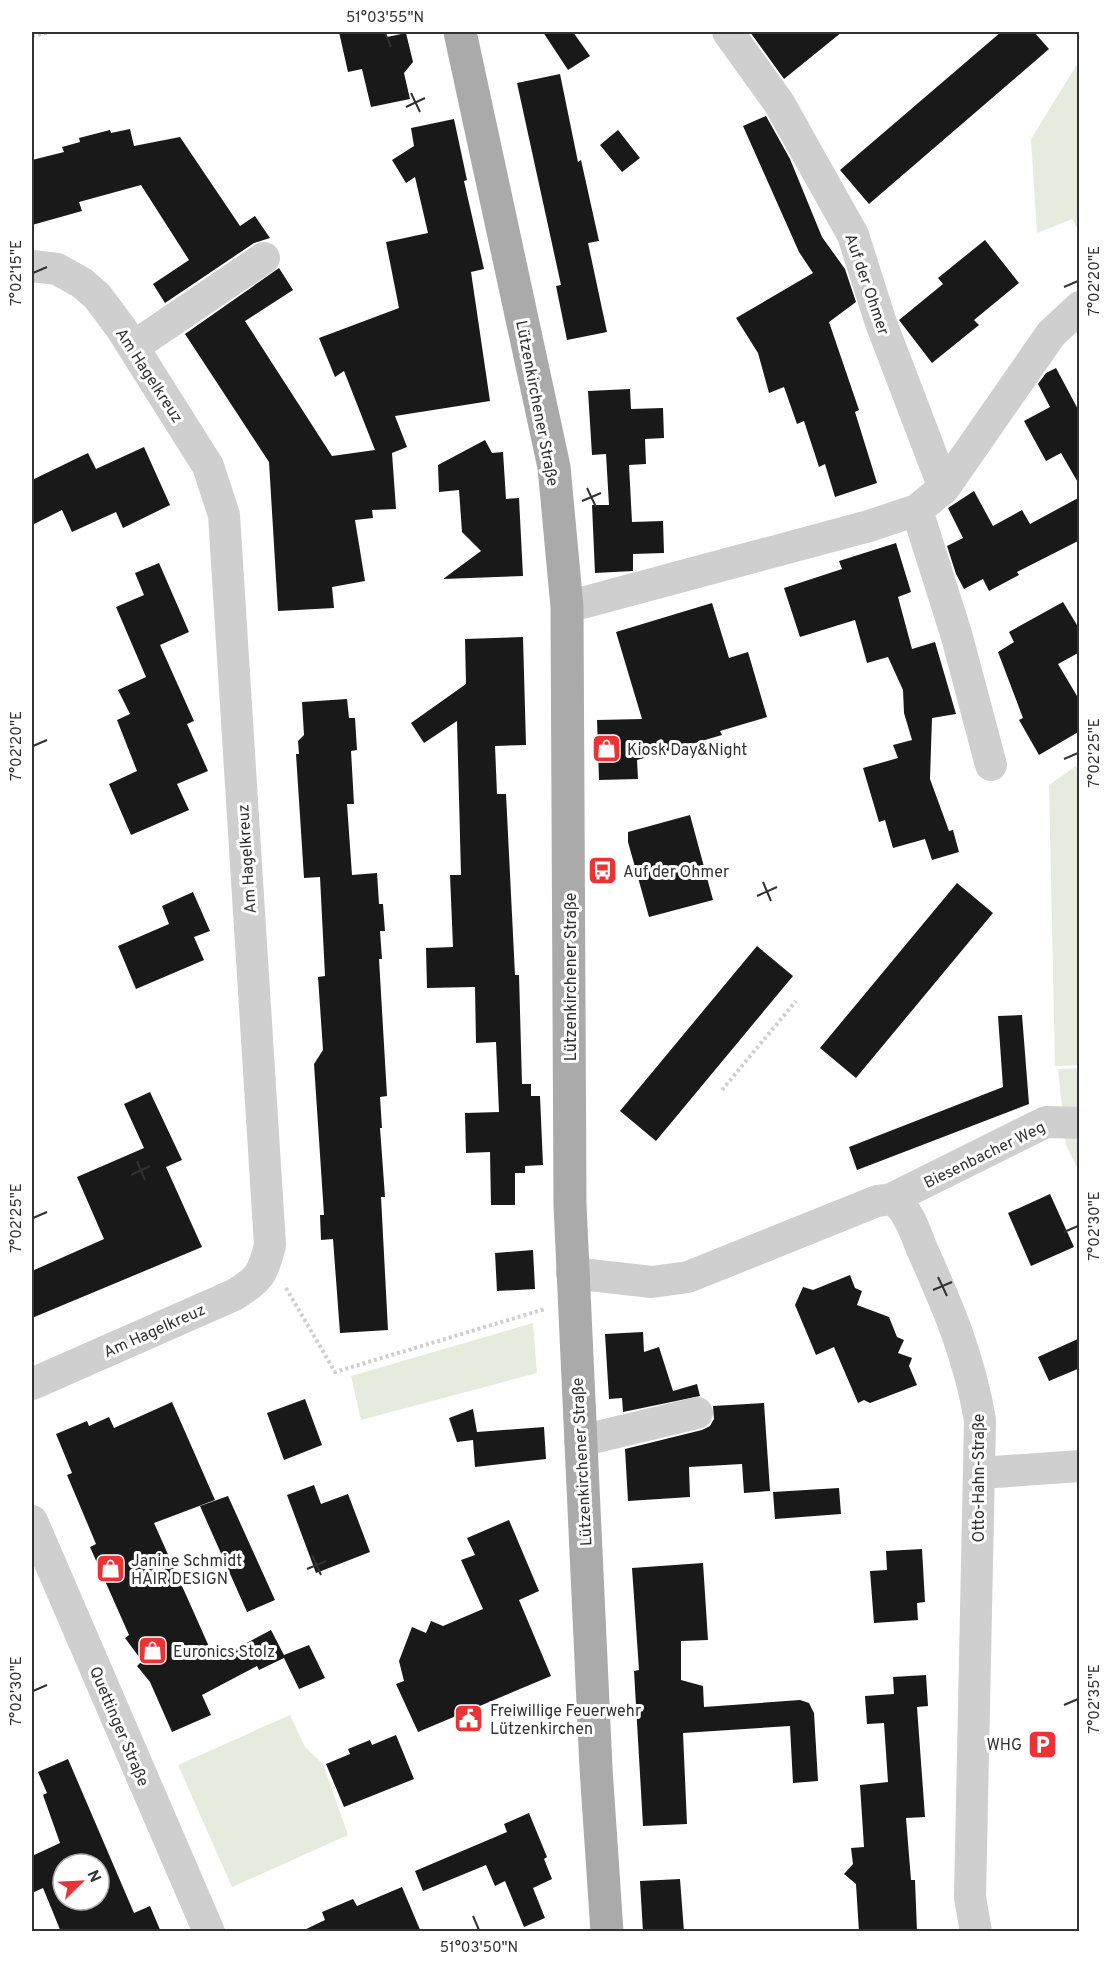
<svg xmlns="http://www.w3.org/2000/svg" width="1111" height="1963" font-family="Overpass,sans-serif">
<style>
.green{fill:#e5ecde}
.building{fill:#191919;fill-rule:evenodd}
.lines{fill:none;stroke-linecap:round;stroke-linejoin:round}
.path{stroke:#cfcfcf;stroke-width:4;stroke-dasharray:3 3;stroke-linecap:butt}
.minor{stroke:#cfcfcf;stroke-width:32}
.major{stroke:#aaa;stroke-width:33}
.ticks{fill:none;stroke:#323232;stroke-width:2}
.labels{text-anchor:middle;stroke-width:6;stroke-linejoin:round;paint-order:stroke}
.street-label{font-size:16px;fill:#323232;stroke:#fff}
.poi-label{font-size:16px;fill:#323232;stroke:#fff;text-anchor:start}
.neatline{fill:none;stroke:#323232;stroke-width:2}
.ticks-label{font-size:15px;text-anchor:middle;fill:#323232}
</style>
<rect width="100%" height="100%" fill="#fff"/>
<path class="green" d="M1079 61V232L1072 219 1037 233 1031 139Z
M1079 764V1065L1055 1066 1049 785Z
M1079 1068V1171L1066 1145 1058 1069Z
M533 1323 537 1373 361 1420 351 1376Z
M290 1715 305 1747 323 1764 348 1835 232 1887 178 1765Z"/>
<path class="building" d="M339 32H385L387 37 406 33 413 62 404 73 410 99 371 107 362 69 348 72Z
M543 32H573L590 56 568 70Z
M750 32H842L784 79Z
M1001 32H1034L1049 49 869 204 840 170Z
M560 74 578 162 581 160 599 241 588 243 607 332 567 340 556 286 561 285 517 83Z
M766 116 790 159 822 237 845 269 856 302 829 322 859 410 855 412 877 483 835 497 825 464 819 467 804 421 797 424 784 387 769 393 758 353 736 318 813 273 799 252 743 126Z
M454 119 467 180 464 181 484 269 471 272 490 401 395 416 407 447 392 453 396 509 372 510 373 518 355 520 365 581 332 587 334 608 278 611 269 462 185 334 279 268 293 290 245 321 332 456 375 450 344 371 335 377 319 338 399 308 386 242 428 233 415 177 406 183 392 160 414 146 411 128Z
M130 129 134 146 180 137 240 226 255 216 270 238 254 243 165 303 153 284 189 260 141 185 79 202 82 211 32 225V160L64 152 62 147 80 142 79 138 110 130 111 133Z
M618 130 640 158 622 172 600 145Z
M985 240 1019 283 974 320 979 325 932 363 899 320 943 284 938 278Z
M1056 368 1080 413V486L1061 453 1046 461 1024 421 1050 407 1038 384 1046 373Z
M630 389 631 409 663 408 664 438 645 439 646 464 629 465 632 522 663 521 664 553 633 554V571L595 573 592 505H609L606 454 592 455 588 391Z
M485 440 492 453 503 452 506 499 519 498 523 576 443 579 481 551 462 532 459 490 439 492 438 465Z
M144 447 170 505 123 528 116 512 72 532 62 510 32 525V480L88 453 96 469Z
M974 491 993 526 1022 510 1030 524 1080 497V540L1017 572 1019 575 989 591 983 579 964 589 956 574 947 546 963 538 948 508Z
M896 543 911 592 898 597 912 649 935 642 956 714 932 718 930 779 949 831 953 830 959 852 932 860 925 839 893 848 885 820 879 822 863 768 898 758 893 745 912 740 904 713 903 690 888 657 867 663 855 620 800 637 784 588 842 569 839 561Z
M159 563 189 632 160 645 194 721 187 724 208 771 177 784 189 810 131 835 109 784 137 771 117 720 130 714 118 690 146 677 116 607 144 595 135 573Z
M1063 602 1080 630V652L1058 664 1080 701V731L1039 755 1019 720 1023 718 998 652 1014 642 1009 632Z
M712 603 729 658 748 652 767 717 720 731 722 735 637 760 638 779 599 780 597 720 642 719 616 632Z
M523 637 526 745 495 746 497 794H506L515 975H519L522 1084H531V1096H540L543 1165 525 1166V1173H515V1205H491L490 1152 466 1153 465 1113 499 1112 496 1042 476 1043 475 987 427 988 426 948 453 947 450 875H461L457 721 424 743 411 723 466 684 465 639Z
M347 699 349 718H355L357 750 351 751 354 804H347L352 875 377 873 379 904H383L385 931H380L382 959H379L387 1096 380 1097 382 1128H380L385 1197H381L388 1330 340 1333 333 1239 321 1240 320 1215H324L314 1064 323 1050 318 977 325 976 320 877 304 878 296 754H299L298 741 304 735 302 702Z
M690 815 713 900 649 917 628 842V832Z
M957 883 993 913 856 1078 820 1048Z
M193 892 210 931 194 937 204 960 136 989 118 946 169 924 162 906Z
M757 946 793 976 656 1141 620 1111Z
M1022 1015 1029 1104 857 1170 849 1147 1003 1087 998 1016Z
M150 1092 182 1160 166 1167 202 1247 32 1318V1271L104 1239 77 1177 144 1148 124 1104Z
M1050 1194 1074 1247 1031 1266 1008 1213Z
M533 1250 535 1289 497 1291 495 1253Z
M850 1275 855 1288 862 1291 857 1305 889 1317 897 1337 904 1340 898 1353 912 1358 909 1366 917 1385 870 1403 864 1400 858 1403 834 1347 816 1355 795 1305 803 1287 813 1290Z
M643 1332 644 1352 659 1347 673 1391 697 1384 700 1396 623 1412 622 1398 609 1399 605 1334Z
M1080 1338V1368L1049 1381 1038 1357Z
M305 1399 322 1445 284 1460 267 1413Z
M172 1402 215 1500 154 1523 215 1660 271 1630 284 1655 309 1645 325 1678 299 1689 284 1658 259 1670 257 1666 202 1695 211 1715 172 1732 150 1682 137 1666 142 1661 125 1638 129 1635 90 1547 96 1544 67 1475 72 1473 56 1434 87 1421 89 1426 109 1417 114 1428Z
M764 1403 770 1491 744 1493 742 1464 689 1467 690 1497 628 1501 625 1449 702 1430 710 1426 714 1419 713 1406Z
M473 1409 477 1432 544 1427 546 1459 475 1467 473 1440 457 1442 449 1418Z
M314 1485 321 1504 348 1494 370 1552 316 1573 287 1495Z
M839 1488 841 1514 775 1519 773 1492Z
M228 1496 275 1600 247 1612 200 1506Z
M509 1520 539 1591 519 1600 551 1676 418 1732 396 1684 404 1681 399 1661 412 1627 426 1633 431 1621 443 1626 483 1609 461 1560 475 1555 467 1538Z
M922 1549 925 1602 917 1603 918 1620 874 1623 870 1571 887 1570 886 1551Z
M703 1563 708 1640 681 1641V1680L703 1686 704 1707 800 1700 809 1703 814 1713 818 1781 793 1783 790 1726 683 1733 687 1824 643 1826 634 1671 639 1670 632 1568Z
M926 1675 928 1706 917 1707 925 1817 906 1818 911 1880H915L917 1932H859L856 1884 844 1874 853 1864 851 1848 864 1847 860 1785 888 1782 884 1723 867 1724 865 1696 894 1694 893 1677Z
M396 1735 414 1779 344 1807 326 1764 350 1754 348 1749 370 1740 372 1745Z
M68 1759 134 1913 150 1906 161 1932H61L43 1888 32 1893V1856L60 1843 43 1795 47 1793 38 1772ZM63 1864H99V1900H63Z
M529 1813 547 1857 544 1859 552 1879 533 1888 545 1918 524 1927 505 1881 495 1886 486 1865 423 1891 415 1871 507 1832 504 1824Z
M680 1879 684 1932H643L640 1881Z
M402 1887 421 1932H300L325 1920 322 1912 353 1899 357 1906Z"/>
<g class="lines">
<path class="path" d="M32 36 50 32
M722 1090 796 1001
M286 1288 335 1372 545 1309"/>
<path class="minor" d="M728 32 779 103 853 235 881 323 944 488
M32 266 57 269 82 283 97 296 121 328 208 466 224 515 270 1245C263 1274 259 1280 234 1295L32 1384
M133 347 264 258
M917 510 957 637 991 765
M567 607 869 526 917 510 944 488 1051 334 1080 307
M891 1199 1046 1122 1080 1123
M572 1273 652 1282 688 1277 877 1201C885 1200 892 1198 898 1204 910 1214 916 1235 922 1249 948 1307 969 1356 980 1420L970 1897 976 1932
M580 1441 697 1413
M980 1473 1080 1466
M32 1521 209 1932"/>
<path class="major" d="M460 32 554 467 567 607 570 1205 596 1768 607 1932"/>
</g>
<path class="ticks" d="M385 33 391 47M411 93 420 112M406 107 425 98M33 273 47 267M1064 287 1078 281M587 488 596 507M582 501 601 493M33 746 47 740M1064 759 1078 753M763 882 771 901M757 896 777 887M137 1161 145 1180M131 1175 150 1166M33 1218 47 1212M1064 1232 1078 1226M938 1277 947 1296M933 1290 952 1282M312 1555 321 1575M307 1569 326 1561M33 1691 47 1685M1064 1705 1078 1699M473 1916 479 1930"/>
<defs>
<symbol id="shop-square" viewBox="-11 -11 22 22"><rect x="-9" y="-9" width="18" height="18" rx="4" fill="#eb3336" stroke="#fff"/><path d="M-5-2.5h2.3a2.7 3.5 0 0 1 5.4 0H5L5.5 6h-11ZM-1.5-2.5h3a1.5 2.3 0 0 0-3 0Z" fill="#fff"/></symbol>
<symbol id="bus-square" viewBox="-11 -11 22 22"><rect x="-9" y="-9" width="18" height="18" rx="4" fill="#eb3336" stroke="#fff"/><path d="M-5-6H5V4H4V6H2V4H-2V6H-4V4H-5ZM-3.5-4V0h7V-4ZM-3.5 1.2v1.5H-2V1.2ZM2 1.2v1.5H3.5V1.2Z" fill="#fff"/></symbol>
<symbol id="civic-square" viewBox="-11 -11 22 22"><rect x="-9" y="-9" width="18" height="18" rx="4" fill="#eb3336" stroke="#fff"/><path d="M-.6-6.5H3V-4.5H.6V-3L4-1V1h2V6H-6V1h2V-1L-.6-3ZM-1.2 2.5V6h2.4V2.5Z" fill="#fff"/></symbol>
<symbol id="parking-square" viewBox="-11 -11 22 22"><rect x="-9" y="-9" width="18" height="18" rx="4" fill="#eb3336" stroke="#fff"/><path d="M-3.5-5.5H1a3.5 3.5 0 0 1 0 7H-1V5.5H-3.5ZM-1-3.4V-.6H.8a1.4 1.4 0 0 0 0-2.8Z" fill="#fff"/></symbol>
</defs>
<g fill-rule="evenodd">
<use href="#shop-square" x="590" y="732" width="33" height="33"/>
<use href="#bus-square" x="586" y="854" width="33" height="33"/>
<use href="#shop-square" x="94" y="1552" width="33" height="33"/>
<use href="#shop-square" x="136" y="1634" width="33" height="33"/>
<use href="#civic-square" x="452" y="1702" width="33" height="33"/>
<use href="#parking-square" x="1026" y="1728" width="33" height="33"/>
</g>
<g class="labels">
<g class="street-label">
<text transform="translate(868 284) rotate(71)" y="6">Auf der Ohmer</text>
<text transform="translate(150 375) rotate(57)" y="6">Am Hagelkreuz</text>
<text transform="translate(538 403) rotate(79)" y="6">Lützenkirchener Straße</text>
<text transform="translate(246 859) rotate(-94)" y="6">Am Hagelkreuz</text>
<text transform="translate(570 977) rotate(-90)" y="6">Lützenkirchener Straße</text>
<text transform="translate(984 1154) rotate(-26)" y="6">Biesenbacher Weg</text>
<text transform="translate(154 1330) rotate(-24)" y="6">Am Hagelkreuz</text>
<text transform="translate(581 1462) rotate(-93)" y="6">Lützenkirchener Straße</text>
<text transform="translate(978 1478) rotate(-90)" y="6">Otto-Hahn-Straße</text>
<text transform="translate(120 1726) rotate(67)" y="6">Quettinger Straße</text>
</g>
<g class="poi-label">
<text x="627" y="755">Kiosk Day&amp;Night</text>
<text x="623" y="877">Auf der Ohmer</text>
<text x="131" y="1566">Janine Schmidt<tspan x="131" dy="18">HAIR DESIGN</tspan></text>
<text x="173" y="1657">Euronics Stolz</text>
<text x="490" y="1716">Freiwillige Feuerwehr<tspan x="490" dy="18">Lützenkirchen</tspan></text>
<text x="1022" y="1750" text-anchor="end">WHG</text>
</g>
</g>
<rect width="1111" height="1963" fill="none" stroke="#ffffff" stroke-width="66"/>
<g transform="translate(81 1882) rotate(66)"><circle r="28" fill="#ffffff" stroke="#adadad" stroke-width="1.5"/>
<path d="M0-4.5L10 22L0 15L-10 22Z" fill="#eb3336"/>
<text y="-9" font-size="16" font-weight="bold" text-anchor="middle" fill="#323232">N</text>
</g>
<rect x="33" y="33" width="1045" height="1897" class="neatline"/>
<g class="ticks-label">
<text x="385" y="22">51°03'55"N</text>
<text transform="translate(16 273) rotate(-90)" y="5">7°02'15"E</text>
<text transform="translate(1094 281) rotate(-90)" y="5">7°02'20"E</text>
<text transform="translate(16 746) rotate(-90)" y="5">7°02'20"E</text>
<text transform="translate(1094 753) rotate(-90)" y="5">7°02'25"E</text>
<text transform="translate(16 1218) rotate(-90)" y="5">7°02'25"E</text>
<text transform="translate(1094 1226) rotate(-90)" y="5">7°02'30"E</text>
<text transform="translate(16 1691) rotate(-90)" y="5">7°02'30"E</text>
<text transform="translate(1094 1699) rotate(-90)" y="5">7°02'35"E</text>
<text x="479" y="1952">51°03'50"N</text>
</g>
</svg>
